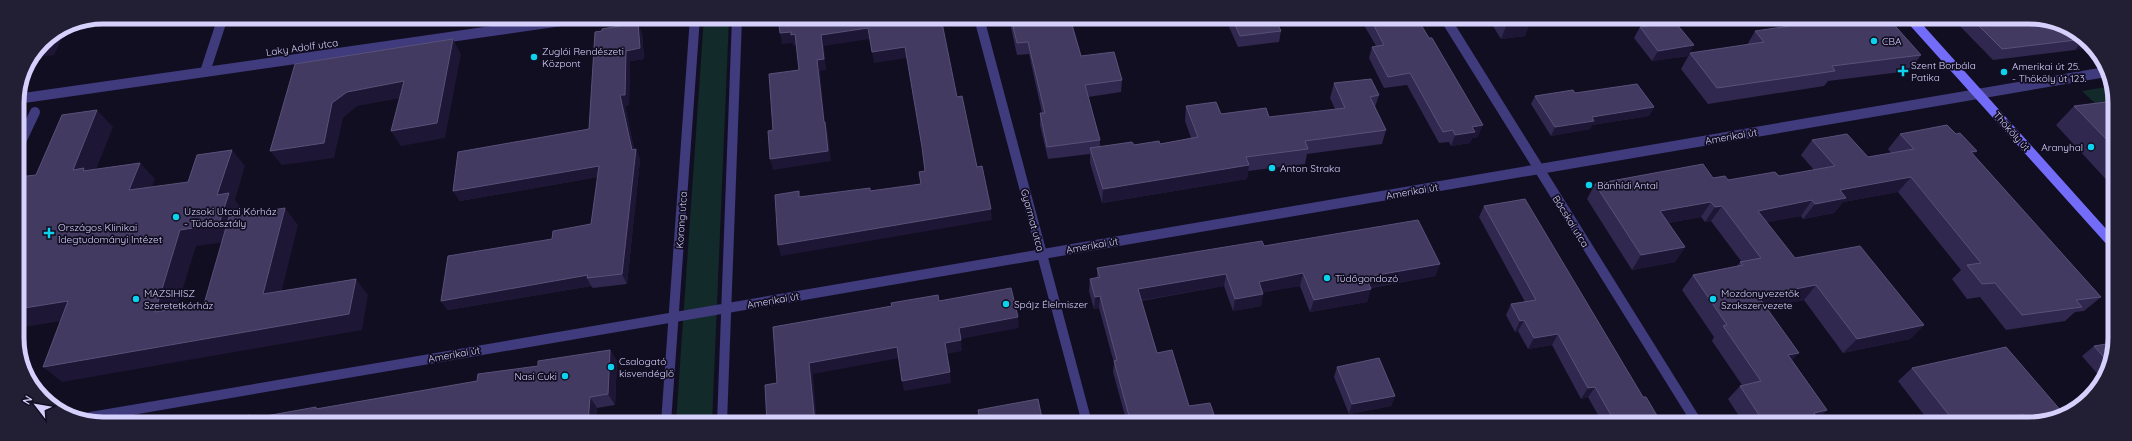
<svg xmlns="http://www.w3.org/2000/svg" width="2132" height="441" font-family="Quicksand,sans-serif">
<style>
.green{fill:#122a2a}
.lines{fill:none;stroke-linecap:round;stroke-linejoin:round}
.service{stroke:#3f3b7d;stroke-width:10}
.minor{stroke:#3f3b7d;stroke-width:10}
.secondary{stroke:#736cf8;stroke-width:10}
.wall{fill:#30284e}
.shaded-wall{fill:#1d1634}
.building{fill:#423a61;stroke:#595179}
.poi-dot{fill:#0cd2ed;stroke:#120e21;stroke-width:1.5}
.labels{text-anchor:middle;stroke-width:3.5;stroke-linejoin:round;paint-order:stroke}
.poi-label{font-size:10px;fill:#d6d0fd;stroke:#120e21;text-anchor:start}
.street-label{font-size:10px;fill:#d6d0fd;stroke:#120e21}
.rim{fill:none;stroke:#d6d0fd;stroke-width:5}
</style>
<rect width="100%" height="100%" fill="#120e21"/>
<path class="green" d="M704 17 729 18 712 423H676Z
M2113 86V110L2104 112 2082 91Z"/>
<g class="lines">
<path class="service" d="M205 72 223 17
M17 150 35 112"/>
<path class="minor" d="M979 18 1087 423
M1445 18 1698 424
M17 99 589 17
M79 419 2106 72
M666 423 695 17
M722 423 737 18"/>
<path class="secondary" d="M1910 18 2113 244"/>
</g>
<path class="wall" d="M1010 18H1070L1081 56 1122 80 1121 92 1088 97 1100 140V147L1160 144 1191 138 1185 121 1186 106 1221 114 1269 117 1335 109 1330 98 1334 83 1379 95 1375 107 1386 130 1382 144 1307 154 1305 164 1248 171 1247 179 1102 203 1090 163V154L1048 159 1040 125V113H1042L1029 54 1017 55 1010 23Z
M1225 18H1275L1281 31 1279 42 1238 47Z
M1360 18H1417L1478 137 1472 138 1470 143 1451 146 1449 142 1439 143 1407 85 1384 88 1369 58 1372 47 1376 46Z
M1488 18H1529L1525 36 1501 39Z
M1953 19H2046L2090 42 2092 46 2075 50 1993 60Z
M1640 27 1688 56 1652 61 1634 38Z
M1755 31 1921 55 1909 71 1828 81 1824 86 1708 104 1681 69 1690 53 1747 45Z
M642 33 644 59 630 61 629 105 625 106 634 149H636L640 160 627 284 593 288 591 286 448 310 441 301 552 239 591 224 598 177 460 201 453 191 589 129Z
M1575 93 1654 107 1649 116 1592 125 1590 129 1551 136 1531 104 1535 96Z
M2074 106 2113 109V187L2056 125Z
M1900 134H1956L1977 151 1973 155 2101 297 2084 311 2075 312 2065 321 2006 330 1980 297 1967 299 1952 279 1961 270 1898 192 1843 202 1834 213 1803 219 1801 216 1766 222 1795 258 1924 325 1910 339 1843 353 1804 300 1766 307 1792 360 1827 410 1818 419 1822 424H1744L1728 399 1740 386 1742 385 1712 341 1714 337 1682 290 1693 275 1737 266 1740 262 1741 261 1711 221 1705 222 1701 217 1668 223 1685 247 1675 262 1632 270 1587 199 1595 184 1713 178 1728 180 1779 176 1814 170 1801 155 1812 140 1868 157 1891 153 1888 149Z
M1484 206 1643 397 1662 424H1603L1588 397 1581 399 1552 345 1528 349 1518 331 1515 332 1506 315 1511 304 1525 302 1479 217Z
M1264 246 1440 264 1435 276 1371 288 1367 302 1310 312 1300 286 1263 292 1261 306 1233 311 1224 286 1141 301 1157 353 1189 406 1217 423H1127L1113 372 1114 363 1099 308 1094 309 1089 291 1090 279 1097 278V268Z
M2094 346 2113 355 2100 377 2082 356Z
M610 350 617 361 615 405 597 408 596 423 219 422 318 409 477 381 538 366Z
M1337 367 1395 396 1391 406 1349 414 1334 377Z
M1912 368 2062 412 2035 424H1931L1898 381Z"/>
<path class="shaded-wall" d="M254 17H312L259 24Z
M1531 21 1525 36 1501 39 1507 24Z
M638 23 642 33 644 59 630 61 629 105 625 106 635 155 636 149 640 160 627 284 622 274 632 150 620 95 626 51Z
M868 28 870 39 824 46 826 70 820 71 826 133 824 122 817 60 821 35Z
M60 30 64 34 54 55 31 58 40 45 46 39Z
M791 32 795 34 798 45 793 46V43L782 44 780 33Z
M453 39 461 54 445 138 401 146 391 131Z
M2084 39 2090 42 2092 46 2075 50Z
M1694 45 1688 56 1652 61 1658 51Z
M905 47 907 58 874 63 872 52Z
M404 81 412 96 357 106 343 118 334 158 282 165 270 151 347 92Z
M1654 107 1649 116 1592 125 1590 129 1551 136 1555 127 1592 117Z
M97 110 113 127 93 177 73 170Z
M825 122 828 133 831 161 773 170 770 159Z
M1483 125 1478 137 1472 138 1470 143 1451 146 1455 135 1472 127Z
M232 150 245 166 235 200 243 210 233 241 196 246 171 327 155 312 180 230 217 195Z
M1977 151 1963 167 1971 152Z
M140 163 155 179 145 207 129 190Z
M1249 165 1247 179 1102 203 1103 189Z
M599 166 604 176 460 201 453 191Z
M1911 177 1898 192 1843 202 1834 213 1803 219 1815 204 1840 190Z
M1812 200 1801 216 1747 226 1758 211Z
M1711 202 1701 217 1651 226 1660 211Z
M1722 206 1711 221 1705 222 1715 207Z
M285 208 298 225 277 310 263 294Z
M991 209 992 220 781 256 778 245Z
M1685 247 1675 262 1632 270 1641 255Z
M1440 264 1435 276 1362 289 1366 277Z
M1303 273 1300 286 1256 294 1259 282Z
M1226 274 1224 286 1137 301 1138 289Z
M588 275 587 278 591 286 448 310 441 301Z
M356 279 368 295 362 330 62 382 43 367Z
M1816 285 1804 300 1746 311 1758 296Z
M1371 289 1367 302 1310 312 1314 300Z
M1263 294 1261 306 1233 311 1235 299Z
M1100 296 1099 308 1094 309 1095 297Z
M68 301 86 317 24 327 19 338 18 309Z
M1018 317 1019 328 960 339 959 328Z
M1524 320 1518 331 1515 332 1520 321Z
M1924 325 1910 339 1843 353 1857 339Z
M1558 334 1552 345 1528 349 1534 338Z
M961 340 962 351 947 354 945 343Z
M897 347 900 358 813 374 817 423H815L809 363Z
M610 350 617 361 615 405 608 394Z
M1799 353 1786 367 1788 355Z
M950 372 951 383 904 391 902 381Z
M1595 387 1588 397 1581 399 1588 388Z
M1395 396 1391 406 1349 414 1352 404Z
M590 397 597 408 596 423H588Z
M1827 410 1814 424V413Z
M2023 414 2011 424H1982Z"/>
<path class="building" d="M778 18H941L957 97 962 96 977 167 982 166 991 209 778 245 775 195 799 191V197L870 188V191L921 184 919 172 925 171 922 147 905 47 872 52 868 28 821 35 824 59 817 60 824 122H825L828 151 770 159 768 131 773 130 769 74 799 70 795 34 791 35V32L780 33Z
M1011 18H1070L1081 56 1114 52 1122 80 1085 85 1100 140 1047 147 1040 113H1045L1028 42 1017 43Z
M1232 18H1275L1281 31 1240 36Z
M1370 18H1417L1429 38H1432L1483 125 1472 127 1475 132 1455 135 1453 130 1443 132 1410 73 1388 77 1372 47 1384 45Z
M1503 18H1529L1531 21 1507 24Z
M1845 18H1888L1921 55 1832 66 1835 71 1717 88 1690 53 1764 42 1755 31Z
M1972 19H2046L2084 39 2002 49Z
M1675 22 1694 45 1658 51 1640 27Z
M638 23 640 48 626 51 625 95H620L632 150 636 149 622 274 587 278 588 275 441 301 448 256 552 239 553 231 591 224 599 166 453 191 458 152 589 129 595 32 602 31V29Z
M46 39 44 44 40 45 42 42Z
M453 39 437 123 391 131 404 81 347 92 332 103 324 143 270 151 295 64Z
M1371 79 1379 95 1370 97 1386 130 1305 141 1308 149 1246 157 1249 165 1103 189 1090 148 1132 142 1134 145 1159 141 1160 144 1198 137 1186 106 1216 102 1221 114 1266 108 1269 117 1345 108 1334 83Z
M1637 84 1654 107 1592 117 1594 121 1555 127 1535 96 1573 90 1575 93Z
M2106 102 2113 109V146L2074 106Z
M97 110 73 170 84 168 83 171 140 163 129 190 188 182 197 155 232 150 217 195 229 193 219 224 180 230 155 312 204 304 229 217 285 208 263 294 356 279 349 314 43 367 68 301 18 309V177L36 175 62 115Z
M1947 125 1956 134 1960 133 1977 151 1971 152 2101 297 2076 300 2082 307 2022 315 1995 283 1982 284 1967 265 1981 263 1911 177 1840 190 1846 198 1815 204 1812 200 1758 211 1795 258 1860 246 1924 325 1857 339 1816 285 1758 296 1799 353 1788 355 1827 410 1814 413 1822 424H1765L1740 386 1761 381 1723 326 1727 325 1693 275 1743 265 1740 262 1761 258 1722 206 1715 207 1711 202 1660 211 1685 247 1641 255 1595 184 1703 164 1713 178 1725 176 1728 180 1775 172 1779 176 1835 166 1812 140 1847 134 1868 157 1914 149 1900 134Z
M1525 199 1643 397H1646L1662 424H1616L1595 387 1588 388 1558 334 1534 338 1524 320 1520 321 1511 304 1536 300 1484 206Z
M1418 220 1440 264 1366 277 1371 289 1314 300 1303 273 1259 282 1263 294 1235 299 1226 274 1138 289 1157 353 1172 350 1189 406 1210 403 1217 423H1131L1114 361 1117 360 1100 296 1095 297 1090 279 1100 277 1097 268 1262 241 1264 246Z
M1011 288 1018 317 959 328 961 340 945 343 950 372 902 381 897 347 809 363 815 423H783V422L778 423H767L765 385 777 383 773 327 892 306 891 303 938 295 939 301Z
M2113 343V355L2109 363 2094 346Z
M2006 347 2062 412 2035 424H2032L2023 414 1982 424H1956L1912 368Z
M610 350 608 394 590 397 588 423H353V421L341 423 219 422 220 421 250 415 249 419 316 407V409L477 381 478 374 538 366V361Z
M1379 358 1395 396 1352 404 1337 367Z
M1038 399 1043 423H980L978 410Z"/>
<g class="poi-dot">
<circle cx="1874" cy="41" r="4"/>
<circle cx="534" cy="57" r="4"/>
<path d="M1901 65h4v4h4v4h-4v4h-4v-4h-4v-4h4z"/>
<circle cx="2004" cy="72" r="4"/>
<circle cx="2091" cy="147" r="4"/>
<circle cx="1272" cy="168" r="4"/>
<circle cx="1589" cy="185" r="4"/>
<circle cx="176" cy="217" r="4"/>
<path d="M47 227h4v4h4v4h-4v4h-4v-4h-4v-4h4z"/>
<circle cx="1327" cy="278" r="4"/>
<circle cx="136" cy="299" r="4"/>
<circle cx="1713" cy="299" r="4"/>
<circle cx="1006" cy="304" r="4"/>
<circle cx="611" cy="367" r="4"/>
<circle cx="565" cy="376" r="4"/>
</g>
<g class="labels">
<g class="poi-label">
<text x="1882" y="45">CBA</text>
<text x="542" y="55">Zuglói Rendészeti<tspan x="542" dy="12">Központ</tspan></text>
<text x="1911" y="69">Szent Borbála<tspan x="1911" dy="12">Patika</tspan></text>
<text x="2012" y="70">Amerikai út 25.<tspan x="2012" dy="12">- Thököly út 123.</tspan></text>
<text x="2083" y="151" text-anchor="end">Aranyhal</text>
<text x="1280" y="172">Anton Straka</text>
<text x="1597" y="189">Bánhídi Antal</text>
<text x="184" y="215">Uzsoki Utcai Kórház<tspan x="184" dy="12">- Tüdőosztály</tspan></text>
<text x="58" y="231">Országos Klinikai<tspan x="58" dy="12">Idegtudományi Intézet</tspan></text>
<text x="1335" y="282">Tüdőgondozó</text>
<text x="144" y="297">MAZSIHISZ<tspan x="144" dy="12">Szeretetkórház</tspan></text>
<text x="1721" y="297">Mozdonyvezetők<tspan x="1721" dy="12">Szakszervezete</tspan></text>
<text x="1014" y="308">Spájz Élelmiszer</text>
<text x="619" y="365">Csalogató<tspan x="619" dy="12">kisvendéglő</tspan></text>
<text x="557" y="380" text-anchor="end">Nasi Cuki</text>
</g>
<g class="street-label">
<text transform="translate(302 47) rotate(-8)" y="4">Laky Adolf utca</text>
<text transform="translate(2012 131) rotate(48)" y="4">Thököly út</text>
<text transform="translate(1731 136) rotate(-10)" y="4">Amerikai út</text>
<text transform="translate(1412 191) rotate(-10)" y="4">Amerikai út</text>
<text transform="translate(681 220) rotate(-86)" y="4">Korong utca</text>
<text transform="translate(1033 220) rotate(75)" y="4">Gyarmat utca</text>
<text transform="translate(1571 221) rotate(58)" y="4">Bácskai utca</text>
<text transform="translate(1092 245) rotate(-10)" y="4">Amerikai út</text>
<text transform="translate(773 300) rotate(-10)" y="4">Amerikai út</text>
<text transform="translate(454 354) rotate(-10)" y="4">Amerikai út</text>
</g>
</g>
<path d="M0 0H2132V441H0ZM103 24H2029A79 79 0 0 1 2108 103V338A79 79 0 0 1 2029 417H103A79 79 0 0 1 24 338V103A79 79 0 0 1 103 24Z" fill="#221e33" fill-rule="evenodd"/>
<path class="rim" d="M103 24H2029A79 79 0 0 1 2108 103V338A79 79 0 0 1 2029 417H103A79 79 0 0 1 24 338V103A79 79 0 0 1 103 24Z"/>
<g transform="translate(36 405) rotate(301)" stroke="#120e21" stroke-width="3" paint-order="stroke">
<path d="M0-3L7 15L0 10L-7 15Z" fill="#d6d0fd"/>
<text y="-6" font-size="11" font-weight="bold" text-anchor="middle" fill="#d6d0fd">N</text>
</g>
</svg>
